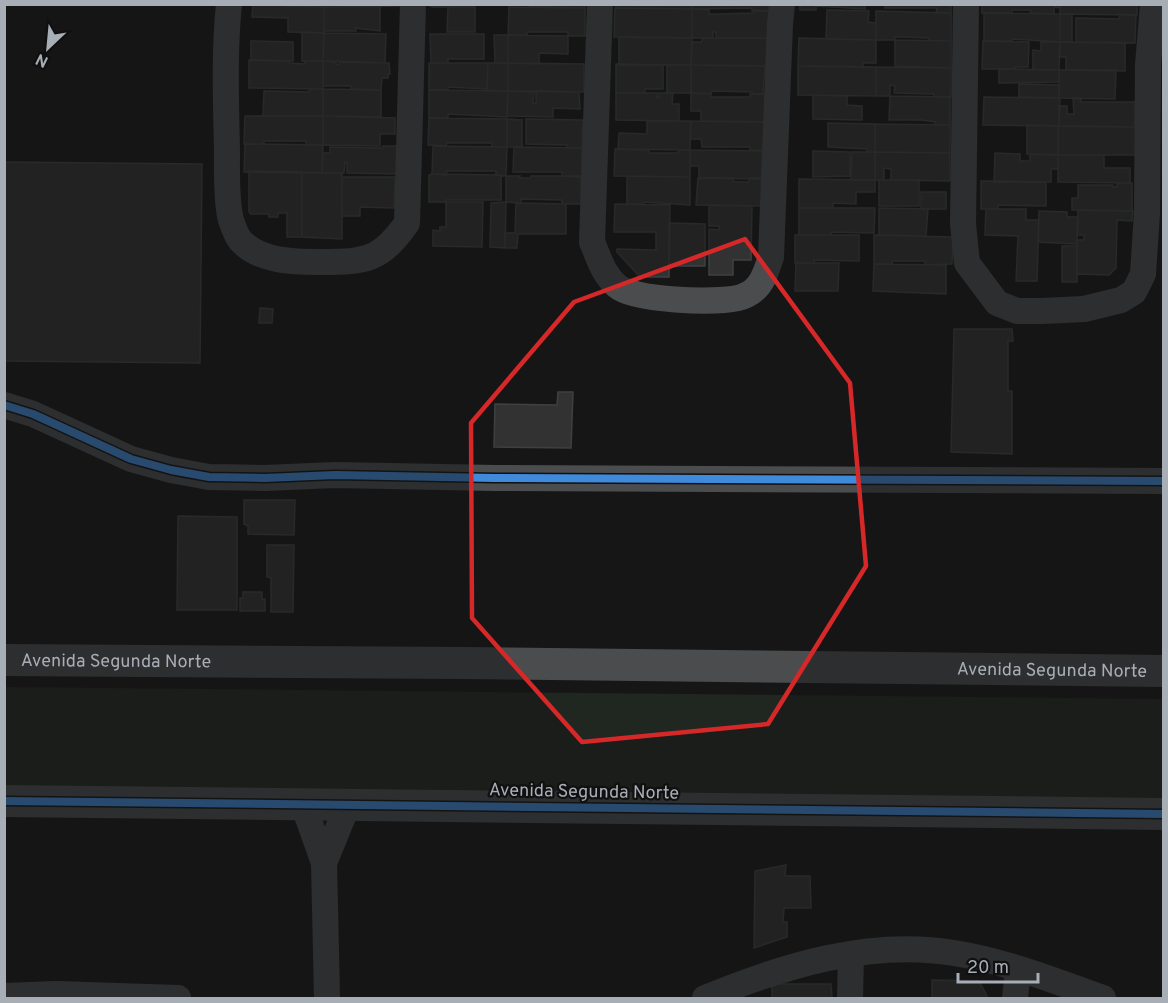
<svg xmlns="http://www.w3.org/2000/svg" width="1168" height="1003" font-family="Overpass,sans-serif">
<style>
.green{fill:#202620}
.building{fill:#323233;stroke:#3e4042;stroke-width:1.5}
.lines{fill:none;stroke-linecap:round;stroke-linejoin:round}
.minor{stroke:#4a4c4e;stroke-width:26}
.tertiary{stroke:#4a4c4e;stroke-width:32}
.cycleway-casing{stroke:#101011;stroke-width:11}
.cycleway{stroke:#408adc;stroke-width:8}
.marked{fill:none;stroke:#d62828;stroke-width:4.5;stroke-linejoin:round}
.labels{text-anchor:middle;stroke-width:4.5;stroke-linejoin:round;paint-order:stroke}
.street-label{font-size:18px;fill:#a8aeb5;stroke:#101011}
</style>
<rect width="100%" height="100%" fill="#161616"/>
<path class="green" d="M5 687 1163 699V807L5 795Z"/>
<path class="building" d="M253 4 324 7V33L288 32V18L252 17Z
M284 4H325L324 7 284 6Z
M325 4H399V6L324 7Z
M429 4H473V7H433L429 6Z
M530 4H585V8L530 7Z
M616 4H692V9L616 8Z
M692 4H771V11H752V8L692 9Z
M800 4H865V9L816 6V10H800Z
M885 4H951V13H936L937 8H885Z
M982 4H1060V8L1054 7V14L1030 13 1031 10H1012V13H982Z
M1060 4H1137V15L1060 14Z
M380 6V31L355 28 356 31H324V7Z
M448 7H475V32H447Z
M509 7 585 8V36H568V32H527V35H508Z
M615 8 692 9V38L614 37Z
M692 9 709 10V14H717L754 13V10L770 11V38H716V32H713V38H692Z
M827 10 869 11 868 22 876 23V40L826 39Z
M876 11 951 13V41H929V38L903 37H895V40H876Z
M984 13 1060 14V42L1012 39V41H984Z
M1060 14H1072V42H1060Z
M1120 14 1136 15 1135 43 1076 42V18L1119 19Z
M302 32 324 33 323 61H302Z
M324 33 386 34 385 63 323 61Z
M430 34H484V59H448V63H431Z
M494 35H508V63H495Z
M508 35 568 36V54L539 53V64L508 63Z
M619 37 692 38 691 65H619Z
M702 38H770L769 66 691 65 692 42H702Z
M799 38 876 40V63H863V67L798 66Z
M895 40 951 41V68L895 66Z
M251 41 293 42V61L251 60Z
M983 41 1029 42 1028 67H1015V69H982Z
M1041 42H1060L1059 70H1033V50L1041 51Z
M1060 42 1125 43V71L1066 70V57H1059Z
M249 60 289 61V63L305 64V61H323V89L249 88Z
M323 61 336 62V64L339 65V62L389 63 390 74H388V78H382L381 90 351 89V86H323Z
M429 63H488L487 89 448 87V90H429Z
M488 63H508V91H487Z
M508 63 584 64V92L508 91Z
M616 64 663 65V89H645V93H616Z
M667 65H691V93H667Z
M691 65 765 66 763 94H752V92L712 91 711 94 691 93Z
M798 66 876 67V96L798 95Z
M876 67 951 68V97H934V94L894 93 895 86 890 85V96H876Z
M999 69 1059 70V82L999 83Z
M1059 70H1116L1115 99 1059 98Z
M1019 84 1059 85V98L1019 97Z
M310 89H323V116H263L264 91 309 92Z
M323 89 381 90V117L323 116Z
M429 90 508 91 507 117 448 114V118H429Z
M508 91 534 92 533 103H536V91L579 92 580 109 553 108V117L507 116Z
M616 93H657V98H659V93H673L672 104H679V121L616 120Z
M691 93 711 94V97H750V94H768L767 122 701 121V111H691Z
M813 95 847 96V105L862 106V120L813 119Z
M890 96 950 97V125H935V122L922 120H889Z
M984 97 1060 98 1059 126 983 125Z
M1073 98H1081V102H1135V127L1059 126V106H1067V114H1074Z
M245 116H323V145H306V141H264V144H244Z
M323 116 395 118V134H380V146L323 145Z
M429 118 507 119V147H492V143H447L446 146 428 145Z
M507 119 522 120V147H507Z
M526 119 583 120 582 148H567V145L526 144Z
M647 121H691L690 150 618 149 619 133 647 134Z
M691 121 764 122V151L750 150V147H702L701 139H690Z
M828 123 875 124V152H867V149L828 147Z
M875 124 950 125V153L875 152Z
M1027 125 1058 126V155L1027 154Z
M1058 126 1136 127V155H1058Z
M245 144 323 145 322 173 244 172Z
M383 146H399V174L347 173V163L345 162 344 173H322L323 153H330V147L382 148Z
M433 146 507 147 506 176 496 175V171H447L446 175 432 174Z
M514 147 582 148V177L562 176V172H513Z
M615 149 649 150V153H678V150H690V177L614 176Z
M690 150 769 151 768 179 699 178V166H690Z
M813 151 850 152V176L813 177Z
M852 152H875V180H851Z
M875 152 950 153V181L891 180V169L884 168V180H875Z
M995 153 1020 154V161H1030V154L1058 155V169H1051V182H994Z
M1058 155H1104V168H1130V183L1058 182Z
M4 162 202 164 200 363 4 361Z
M249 171 302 172V237H287V213H278V217H269V214H251L249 212Z
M302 172 342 173V239L302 237Z
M432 174 501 175V200H446V202H429V175Z
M506 176H520L519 178H530L531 176H581V204H562V200L521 199V203L506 202Z
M627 176 690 177V205L644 202V204H627Z
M342 177H395L394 208 360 207V216H342Z
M698 178H733L734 182H749V178H763L761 206 696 205Z
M799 179 875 180V192H856V204L833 203V208H799Z
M879 180H919V206H879Z
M981 181 1046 182V206L998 205V209H981Z
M1117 183H1132V211L1072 210V198H1078V185H1113V187H1117Z
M921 192H946V209H921Z
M446 202H483L482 247 433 246V230L440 231V227H446Z
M506 202 505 248 490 247 491 203Z
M516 203 566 204V234H518L517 248H505V233H515Z
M615 204 670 205 669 277H640L617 252V249L656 250V232H614Z
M709 205 752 206 751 260H733V275H709V229L719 230V226H709Z
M799 208H875L874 233 831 232V235H799Z
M879 208 928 209 926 236 879 235Z
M986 209H1026V220H1039L1037 281H1016L1018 236 985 235Z
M1078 210 1133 211 1132 221 1117 220 1116 268 1109 275 1077 274V240H1084V235H1077Z
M1039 211 1067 212V217H1078L1077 244 1038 242Z
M669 223 705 224V266H669Z
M795 235H859V261L814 260V263H795Z
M874 235 953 237 952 264 925 265V261H892V264H874Z
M1062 246H1077V282H1062Z
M796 263H839L838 291H795Z
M874 264 946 265V294L873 291Z
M260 308 273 309 272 323H259Z
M954 329H1012L1013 341H1008V391H1012V454L951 452Z
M558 392H573L571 448 494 447 495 404 557 405Z
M244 500H295L294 535 248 534V526L244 524Z
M178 516 237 517V610H177Z
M267 545H294L293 612H271V578L267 577Z
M243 592H262V599H265V611H240V598H243Z
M786 865 785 876H810L811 908H784L783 922H787V937L754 948 755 871Z
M932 980 979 981 988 998H932Z
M772 984H831L832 998H772Z"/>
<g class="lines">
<path class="minor" d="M229 4C224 53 226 102 227 151 227 170 226 202 231 220 233 226 236 235 240 240 259 262 295 262 322 262 366 262 381 260 407 223L413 4
M600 4 592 242C599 258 603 274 617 286 634 301 715 303 738 298 743 297 751 293 754 290 764 282 767 268 771 257L780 24 782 4
M966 4 963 224 967 263 997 303 1017 311H1042L1084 309 1121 300 1134 292 1143 274 1147 213 1148 65 1153 4
M4 405 33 414 131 459 171 470 209 477 265 478 335 475 495 478 1164 481
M303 804 324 863 327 998
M324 863 348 804
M4 996 56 994 178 998
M705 998C783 966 869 939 954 953 1005 961 1055 981 1103 998
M850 998 851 954
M1015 998 1018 969"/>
<g class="tertiary">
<path id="s1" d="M4 660 464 663 1164 671"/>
<path d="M4 801 1164 814"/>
</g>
<defs>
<path id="cycleway" d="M4 405 33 414 131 459 171 470 209 477 265 478 335 475 495 478 1164 481
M4 801 1164 814"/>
</defs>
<use href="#cycleway" class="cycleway-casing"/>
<use href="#cycleway" class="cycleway"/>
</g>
<path d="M0 0H1168V1003H0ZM745 239 850 383 866 566 768 724 582 742 472 618 471 423 574 302Z" fill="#161616" fill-opacity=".55" fill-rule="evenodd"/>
<path class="marked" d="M745 239 850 383 866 566 768 724 582 742 472 618 471 423 574 302Z"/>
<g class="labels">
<g class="street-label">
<text dy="6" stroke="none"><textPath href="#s1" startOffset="112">Avenida Segunda Norte</textPath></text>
<text dy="6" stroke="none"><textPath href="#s1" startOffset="1048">Avenida Segunda Norte</textPath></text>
<text transform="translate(584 791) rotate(1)" y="6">Avenida Segunda Norte</text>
</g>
</g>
<rect width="1168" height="1003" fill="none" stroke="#a8aeb5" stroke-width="12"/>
<g transform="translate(48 48) rotate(206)" stroke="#101011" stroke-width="4.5" paint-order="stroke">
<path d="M0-4.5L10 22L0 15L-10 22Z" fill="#a8aeb5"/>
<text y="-9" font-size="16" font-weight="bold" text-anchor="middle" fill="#a8aeb5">N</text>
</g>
<path d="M958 973v9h80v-9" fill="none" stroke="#a8aeb5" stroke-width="3"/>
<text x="967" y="973" font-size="18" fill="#a8aeb5" stroke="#101011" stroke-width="4.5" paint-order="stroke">20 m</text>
</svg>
